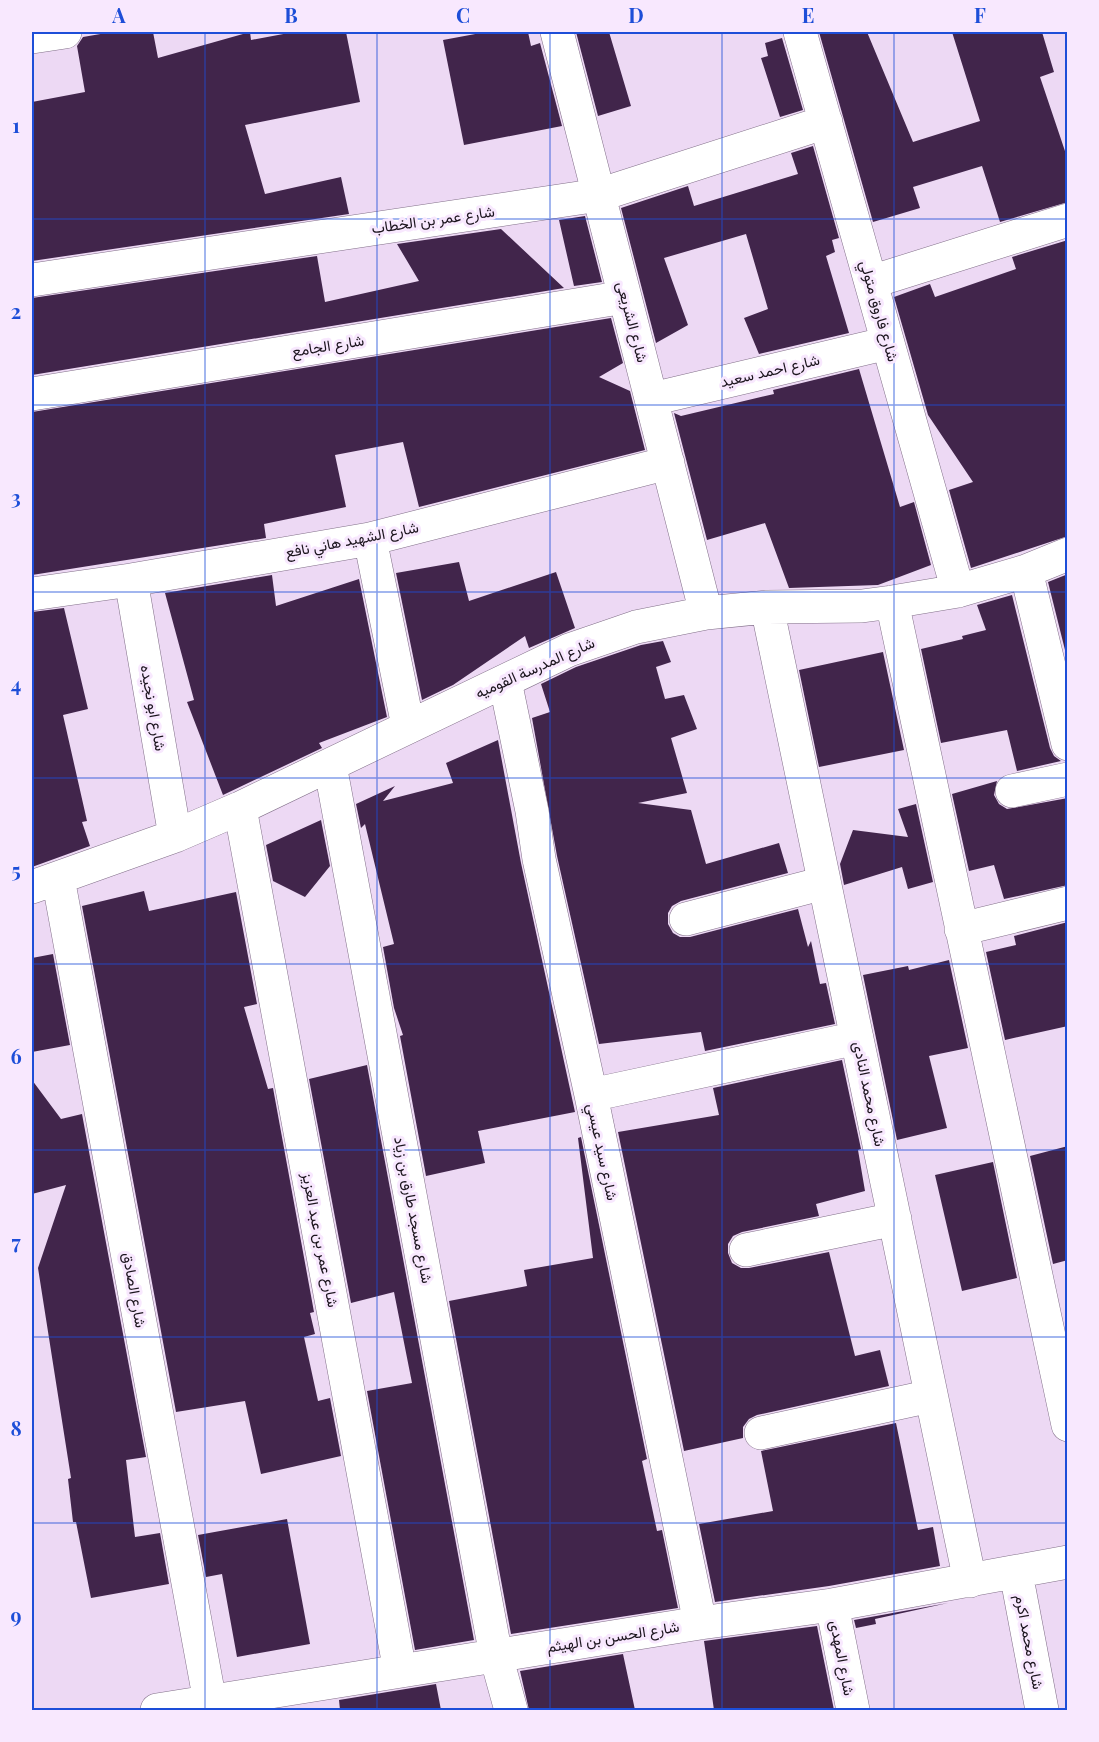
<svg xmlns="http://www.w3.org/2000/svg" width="1099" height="1742" font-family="'Playfair Display',Vazirmatn,serif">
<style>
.building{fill:#41254b}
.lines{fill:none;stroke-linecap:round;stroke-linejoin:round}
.minor-casing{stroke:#827089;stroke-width:34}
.minor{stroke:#fff;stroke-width:33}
.grid{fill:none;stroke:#1d4ed8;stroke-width:1.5;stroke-opacity:0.55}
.labels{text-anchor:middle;stroke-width:6;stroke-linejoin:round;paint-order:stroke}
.street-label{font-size:15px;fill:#1b141d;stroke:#f8e8fe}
.neatline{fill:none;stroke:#1d4ed8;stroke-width:2}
.grid-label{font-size:20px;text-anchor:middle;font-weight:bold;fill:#1d4ed8}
</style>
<rect width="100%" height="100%" fill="#edd9f4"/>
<path class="building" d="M112 32H153L158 58 250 32 251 40 294 32H346L360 102 245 125 265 194 341 177 349 214 32 261V102L85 92 77 46 83 37Z
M486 32H528L531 46 540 43 562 126 464 145 443 40Z
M576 32H609L631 106 598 116Z
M819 32H867L913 142 980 121 952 32H1042L1054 72 1040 77 1068 160V202L1000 222 982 166 913 187 920 208 873 222Z
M782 38 803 110 780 117 761 58 768 56 765 43Z
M813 146 839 238 832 240 835 252 826 256 849 333 759 354 744 318 768 309 746 234 664 258 688 325 656 343 621 208 688 186 694 206 798 174 791 153Z
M585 216 602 282 574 286 559 220Z
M501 229 564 288 32 375V298L317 256 325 302 419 281 397 244Z
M1068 240V536L971 568 949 490 973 482 928 415 894 297 930 284 935 297 1016 269 1012 257Z
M611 318 623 363 599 377 630 391 645 450 419 507 403 442 335 455 346 507 264 524 266 538 32 575V412Z
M859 369 900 507 914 502 931 565 878 585 789 588 765 523 707 540 674 413 681 416 774 394 773 390Z
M459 562 469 601 556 572 575 628 529 648 525 636 453 685 422 700 396 573Z
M1068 574V662L1048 582Z
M272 575 276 606 359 579 387 717 319 743 322 748 223 795 187 702 194 700 165 593Z
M1012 595 1050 748 1054 756 1061 761 1017 771 1007 730 941 743 921 649 963 639 962 636 986 630 977 605Z
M64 608 88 709 63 715 87 821 82 822 90 846 32 867V612Z
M663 641 671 662 656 667 665 699 684 695 697 729 671 738 687 793 638 803 691 810 706 864 779 843 788 873 681 901 672 906 668 913V924L673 933 680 937H690L798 909 808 947 811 941 820 984 826 983 835 1024 705 1051 701 1032 599 1044 557 856 532 718 550 712 541 684 576 667 641 645Z
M883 652 904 750 819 767 799 670Z
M498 740 521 863 575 1112 478 1131 485 1163 426 1176 400 1036 403 1035 394 1008 383 947 394 944 365 824 361 828 356 804 395 786 383 801 453 783 446 763Z
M997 781 994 795 999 804 1007 809 1068 798V885L1004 899 994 865 969 871 952 794Z
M916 804 933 882 908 889 902 867 844 885 840 864 853 830 908 837 898 809Z
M321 820 330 866 305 897 273 881 266 845Z
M144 891 149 911 236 892 257 1004 244 1007 268 1089 273 1088 314 1312 310 1313 315 1334 304 1337 318 1401 330 1398 341 1456 261 1474 245 1401 176 1412 82 906Z
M1068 922V1026L1005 1040 986 952 1016 945 1014 936Z
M53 954 70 1045 32 1052V958Z
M949 960 968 1048 929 1056 947 1128 897 1140 863 975 908 966 909 970Z
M842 1060 861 1149 858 1150 865 1191 816 1204 819 1216 742 1232 733 1236 728 1244V1253L732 1263 741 1268H749L829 1252 855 1356 880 1350 889 1386 757 1415 749 1419 743 1427V1438L684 1451 618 1132 719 1115 713 1088Z
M367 1065 474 1640 415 1650 367 1391 412 1383 394 1292 351 1303 309 1079Z
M32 1080 61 1119 82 1114 146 1457 126 1460 135 1537 160 1533 169 1584 91 1598 76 1522H73L68 1479 71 1478 38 1268 66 1185 32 1194Z
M581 1137 647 1459 642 1461 657 1531 662 1530 678 1608 511 1634 449 1301 527 1286 524 1270 593 1258 578 1138Z
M1068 1146V1260L1053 1264 1030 1156Z
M993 1162 1017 1278 962 1291 935 1175Z
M896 1423 918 1530 933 1527 940 1566 829 1586 715 1602 699 1524 773 1511 761 1451Z
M287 1519 310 1644 237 1657 222 1574 206 1577 198 1535Z
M948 1603 875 1619 876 1624 856 1628 854 1620Z
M817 1626 834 1710H714L704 1641Z
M623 1654 635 1710H529L520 1671Z
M436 1684 441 1710H340L339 1700Z"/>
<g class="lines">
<defs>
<path id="minor" d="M557 32 706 613
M800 32 958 591
M32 37 65 32
M32 280 599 195 826 122
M871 282 1068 220
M32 394 625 297
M652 399 888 343
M370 539 408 726
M1026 571 1068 744
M131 580 175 836
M32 594 131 580 370 539 668 463
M892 602 1068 1425
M767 607 970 1581
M505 681 532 811 539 859 591 1095 700 1623
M330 765 496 1656 511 1710
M1012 791 1068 779
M240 808 400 1671
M58 878 210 1702
M32 887 175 836 240 808 569 650 636 627 706 613 767 607 862 606 892 602 958 591 1026 571 1068 554
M686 919 824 883
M961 929 1068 903
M591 1095 857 1038
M746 1250 895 1219
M761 1433 931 1396
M1016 1573 1042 1710
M832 1605 853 1710
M157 1710 700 1623 832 1605 1068 1562"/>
</defs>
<use href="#minor" class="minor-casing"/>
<use href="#minor" class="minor"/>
</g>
<path class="grid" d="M205 32V1710M377 32V1710M550 32V1710M722 32V1710M894 32V1710M32 219H1068M32 405H1068M32 592H1068M32 778H1068M32 964H1068M32 1150H1068M32 1337H1068M32 1523H1068"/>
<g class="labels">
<g class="street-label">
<text transform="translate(433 220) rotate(-8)" y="5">شارع عمر بن الخطاب</text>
<text transform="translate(879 311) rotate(74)" y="5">شارع فاروق متولي</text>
<text transform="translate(632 322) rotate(75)" y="5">شارع الشريعى</text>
<text transform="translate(328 346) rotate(-9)" y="5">شارع الجامع</text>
<text transform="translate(770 371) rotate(-13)" y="5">شارع احمد سعيد</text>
<text transform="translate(352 540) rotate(-11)" y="5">شارع الشهيد هاني نافع</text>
<text transform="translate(535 668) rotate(-24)" y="5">شارع المدرسة القوميه</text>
<text transform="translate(153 708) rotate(80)" y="5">شارع ابو نجيده</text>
<text transform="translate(869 1094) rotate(78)" y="5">شارع محمد النادى</text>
<text transform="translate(602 1152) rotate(78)" y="5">شارع سيد عيسي</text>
<text transform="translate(413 1210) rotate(79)" y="5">شارع مسجد طارق بن زياد</text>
<text transform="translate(320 1240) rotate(79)" y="5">شارع عمر بن عبد العزيز</text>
<text transform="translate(134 1290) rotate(80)" y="5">شارع الصادق</text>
<text transform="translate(613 1637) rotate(-9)" y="5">شارع الحسن بن الهيثم</text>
<text transform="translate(1029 1642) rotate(79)" y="5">شارع محمد اكرم</text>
<text transform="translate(842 1658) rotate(79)" y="5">شارع المهدى</text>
</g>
</g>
<rect width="1099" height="1742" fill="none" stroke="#f8e8fe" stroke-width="66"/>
<rect x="33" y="33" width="1033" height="1676" class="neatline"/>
<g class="grid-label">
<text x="119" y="23">A</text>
<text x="291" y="23">B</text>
<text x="463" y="23">C</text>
<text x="636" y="23">D</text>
<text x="808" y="23">E</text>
<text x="980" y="23">F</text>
<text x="16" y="133">1</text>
<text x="16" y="319">2</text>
<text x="16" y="505">3</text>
<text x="16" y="692">4</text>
<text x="16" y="878">5</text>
<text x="16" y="1064">6</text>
<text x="16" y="1250">7</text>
<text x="16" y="1436">8</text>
<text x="16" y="1623">9</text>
</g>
</svg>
